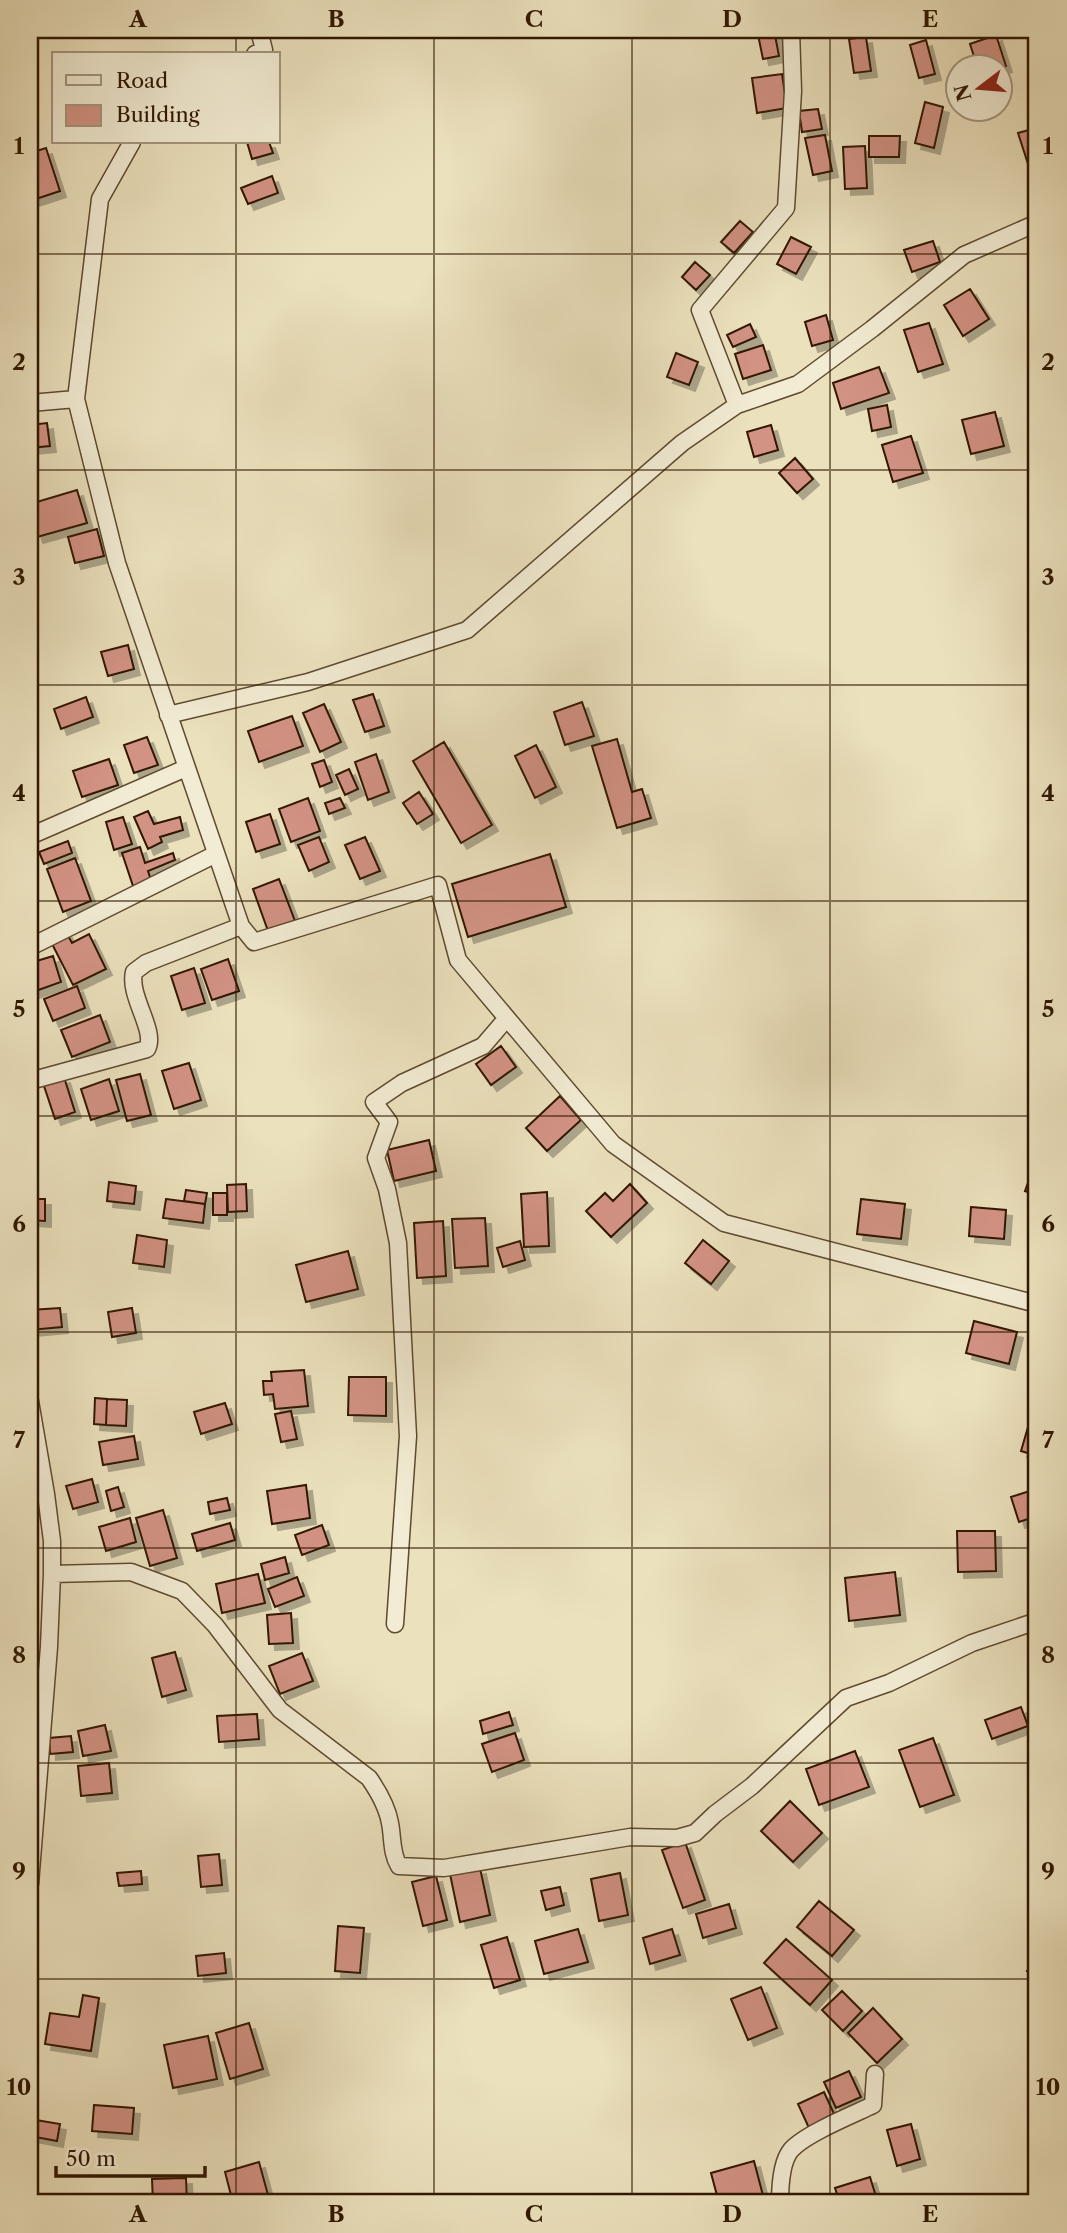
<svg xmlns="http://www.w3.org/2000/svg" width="1067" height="2233" font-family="'Libre Caslon Text',serif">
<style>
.building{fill:#d29284;stroke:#301700;stroke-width:2;filter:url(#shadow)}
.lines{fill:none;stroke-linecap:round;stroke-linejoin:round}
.street-casing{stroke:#5f4a2f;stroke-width:19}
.street{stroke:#f2ecd4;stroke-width:16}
.grid{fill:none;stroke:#301700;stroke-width:2;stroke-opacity:0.55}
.neatline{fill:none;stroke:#301700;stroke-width:2.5}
.grid-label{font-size:23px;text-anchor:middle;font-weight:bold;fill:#301700}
</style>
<defs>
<filter id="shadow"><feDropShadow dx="6" dy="6" stdDeviation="0" flood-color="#0004"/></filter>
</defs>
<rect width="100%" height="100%" fill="#ebe1bd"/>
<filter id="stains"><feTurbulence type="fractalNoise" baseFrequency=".00286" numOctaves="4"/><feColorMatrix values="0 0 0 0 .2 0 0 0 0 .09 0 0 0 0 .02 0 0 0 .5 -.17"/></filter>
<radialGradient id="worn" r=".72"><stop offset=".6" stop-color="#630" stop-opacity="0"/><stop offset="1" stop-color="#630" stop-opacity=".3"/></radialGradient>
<path class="building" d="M757 30H774L779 56 763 59Z
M996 35 1006 66 1000 68 977 66 970 44Z
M866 37 871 71 854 73 849 39Z
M926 40 935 74 919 78 910 45Z
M782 74 787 108 757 113 752 78Z
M925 102 943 107 934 148 915 143Z
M818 109 822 129 802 132 799 111Z
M1036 128 1037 161 1028 164 1018 133Z
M825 135 832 171 813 175 805 138Z
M869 136H900L899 157H869Z
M247 142H269L273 153 252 159Z
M865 146 867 188 845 189 843 147Z
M46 148 60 191 33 200 30 190V153Z
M272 176 278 193 248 204 241 188Z
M740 221 753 232 734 253 721 242Z
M791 237 811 247 796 274 777 264Z
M933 241 940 262 912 272 904 250Z
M695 262 710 275 696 290 682 277Z
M970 289 989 319 963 336 944 305Z
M826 315 833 340 812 346 805 322Z
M929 323 943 364 918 372 904 330Z
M750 324 756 337 733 347 727 335Z
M763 345 771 370 743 379 735 354Z
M676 353 698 362 689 385 667 377Z
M879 367 889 393 841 409 833 383Z
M887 405 891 427 872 431 868 409Z
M995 412 1004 446 971 454 962 420Z
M47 423 50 446 30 448V425Z
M771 425 778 450 754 457 747 432Z
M911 436 923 473 893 482 882 445Z
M795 458 813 479 797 493 779 473Z
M77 490 87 523 37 537 30 513V504Z
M97 529 104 556 75 563 68 537Z
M128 645 134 669 108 676 101 652Z
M373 694 384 726 365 732 353 700Z
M86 697 93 717 61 729 54 709Z
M582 702 594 736 565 745 554 712Z
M324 704 341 742 320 752 303 713Z
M292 716 303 746 259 762 248 731Z
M147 737 158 765 134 773 124 745Z
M617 739 632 792 642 789 651 818 617 828 592 746Z
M444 742 492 825 461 843 413 761Z
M536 745 556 787 535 798 515 756Z
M376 754 389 792 368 800 355 762Z
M109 759 118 785 82 797 73 771Z
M324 760 332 782 320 787 312 764Z
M349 769 358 789 345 795 336 775Z
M419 792 433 814 417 824 403 803Z
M308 798 320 831 291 842 279 809Z
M340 798 345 808 329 814 325 803Z
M148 811 154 824 180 817 183 830 160 837 162 842 148 849 134 817Z
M270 814 280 844 256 852 246 822Z
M123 817 132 844 114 850 106 822Z
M319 837 329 862 309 871 298 845Z
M365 837 380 871 360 879 345 845Z
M68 841 72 853 44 864 39 852Z
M140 847 145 863 173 853 175 860 148 871 152 883 134 889 122 853Z
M550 854 566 907 468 937 452 884Z
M75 858 91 901 63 912 47 869Z
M279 879 295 921 268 931 253 889Z
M66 932 72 943 89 934 106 969 73 985 50 940Z
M53 956 61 982 30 993V963Z
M228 959 239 991 212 1000 201 969Z
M194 968 205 1003 182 1010 171 976Z
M77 986 85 1008 53 1021 44 999Z
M100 1015 110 1042 72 1057 61 1030Z
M501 1046 516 1067 491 1085 476 1064Z
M189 1063 201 1100 174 1109 162 1071Z
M140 1074 151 1115 127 1121 116 1080Z
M64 1077 75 1112 55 1119 43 1083Z
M109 1079 119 1111 91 1120 81 1089Z
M560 1096 581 1120 547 1151 526 1128Z
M429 1140 436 1171 394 1181 387 1150Z
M1036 1160 1037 1161V1195L1025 1191Z
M109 1182 136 1186 134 1204 107 1201Z
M246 1184 247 1211 228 1212 227 1185Z
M630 1184 647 1203 611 1237 586 1211 605 1193 613 1201Z
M186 1190 207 1193 205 1204 184 1201Z
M547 1192 549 1246 524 1247 521 1194Z
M213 1193H227V1215H213Z
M30 1199H45V1221L30 1220Z
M166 1199 205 1204 203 1223 163 1218Z
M861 1199 905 1204 901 1239 857 1234Z
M971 1207 1006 1210 1004 1239 969 1236Z
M485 1218 488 1266 455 1268 452 1219Z
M443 1221 446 1276 417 1278 414 1223Z
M137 1235 167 1240 164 1267 133 1263Z
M703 1240 729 1261 711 1284 685 1263Z
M520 1241 525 1260 503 1267 497 1248Z
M348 1251 358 1289 306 1302 296 1265Z
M60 1308 62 1327 30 1330V1310Z
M132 1308 136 1333 112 1337 108 1312Z
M974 1321 1017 1332 1009 1364 966 1353Z
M304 1370 308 1406 275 1409 273 1394 264 1395 263 1381H272L271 1372Z
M349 1377H386V1416L348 1415Z
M95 1398 107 1399 106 1425 94 1424Z
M107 1399 127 1400 126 1426 106 1425Z
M225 1403 232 1424 201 1434 194 1412Z
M1033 1410 1037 1411V1456L1021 1451Z
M291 1411 297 1439 281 1442 275 1414Z
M134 1436 138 1459 103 1465 99 1442Z
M35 1471 45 1508 30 1513V1472Z
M92 1479 98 1502 73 1509 66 1486Z
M306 1485 310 1518 272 1524 267 1491Z
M118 1487 124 1507 111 1511 106 1491Z
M1036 1489 1037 1516 1019 1522 1011 1497Z
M227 1498 230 1510 210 1514 208 1502Z
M163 1510 177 1558 150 1566 136 1518Z
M130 1518 136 1542 106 1551 99 1527Z
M230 1523 235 1540 197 1551 192 1534Z
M322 1525 329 1545 302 1555 295 1535Z
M957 1531H995L996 1571 958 1572Z
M285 1557 289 1573 265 1580 261 1564Z
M895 1572 900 1615 849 1621 845 1578Z
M258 1574 265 1603 222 1613 216 1584Z
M297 1577 304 1596 275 1607 268 1589Z
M291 1613 293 1643 269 1644 267 1615Z
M175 1652 186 1690 162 1697 152 1658Z
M302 1653 313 1681 280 1694 269 1666Z
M1021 1707 1028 1726 992 1739 985 1720Z
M509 1712 513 1725 483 1734 480 1721Z
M257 1714 259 1739 219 1742 217 1716Z
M105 1725 111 1751 83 1756 78 1731Z
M515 1733 524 1760 492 1772 482 1744Z
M71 1736 73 1752 50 1754 49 1738Z
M933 1738 954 1795 920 1807 899 1750Z
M855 1751 869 1787 819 1805 806 1769Z
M109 1763 112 1793 81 1796 78 1766Z
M790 1801 822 1833 793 1862 761 1831Z
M1037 1812V1839L1028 1815Z
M685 1842 705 1900 683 1908 662 1850Z
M219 1854 222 1885 201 1887 198 1856Z
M480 1868 490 1915 460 1922 450 1874Z
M141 1871 142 1884 119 1886 117 1873Z
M620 1873 628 1915 599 1921 591 1879Z
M436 1876 447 1920 423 1926 412 1882Z
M560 1887 564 1905 546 1910 541 1891Z
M819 1901 854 1930 832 1956 797 1927Z
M729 1904 736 1928 703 1938 696 1914Z
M338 1926 364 1928 360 1973 335 1971Z
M578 1929 588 1962 544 1974 535 1941Z
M672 1929 680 1955 650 1964 643 1938Z
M507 1937 520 1980 494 1988 481 1945Z
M786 1939 832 1980 810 2005 764 1963Z
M224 1953 226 1973 198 1976 196 1956Z
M1037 1959V1977L1027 1971Z
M761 1987 777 2028 748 2040 731 1999Z
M842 1991 862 2011 843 2031 822 2010Z
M83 1995 99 1998 91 2051 45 2044 50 2013 79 2017Z
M873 2008 902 2039 877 2063 848 2033Z
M249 2023 263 2069 230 2079 216 2033Z
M208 2036 217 2079 173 2088 164 2045Z
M849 2071 861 2097 836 2108 824 2082Z
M824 2092 835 2116 809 2128 798 2104Z
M94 2105 134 2108 132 2134 92 2131Z
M30 2119 60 2124 57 2141 30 2136Z
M911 2124 920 2159 897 2166 887 2130Z
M754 2161 765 2203H719L711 2173Z
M259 2162 268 2195 233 2203 225 2172Z
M870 2177 878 2203H840L835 2188Z
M186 2178 187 2203H153L152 2179Z"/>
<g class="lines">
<defs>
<path id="street" d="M255 54 264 50 259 30
M30 403 76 399
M737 405 700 310 786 208 793 91 791 30
M168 715 308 682 467 630 682 443 737 405 798 384 872 329 964 255 1037 223
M30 836 186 768
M241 926 254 942 438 885 458 960 613 1144 724 1223 1037 1304
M30 947 216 854
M30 1081 147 1049C157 1031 128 996 134 972L146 963 241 926 117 563 76 399 100 199 132 142
M30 1401 46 1494 52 1541V1574L49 1647 30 1884
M52 1574 131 1572 182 1591 215 1625 280 1710 369 1778C378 1791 387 1806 390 1823 393 1838 391 1853 399 1866L444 1868 630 1837 677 1838 695 1833 715 1814 752 1786 846 1698 889 1683 972 1643 1037 1621
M395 1624 408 1436 398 1243 387 1189 376 1158 389 1122 374 1102 402 1083 483 1046 507 1018
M780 2203C780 2189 781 2162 791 2150 805 2134 852 2115 873 2105L875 2074"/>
</defs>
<use href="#street" class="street-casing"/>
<use href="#street" class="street"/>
</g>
<path class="grid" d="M236 30V54M434 30V2203M632 30V2203M830 30V2203M236 142V2203M30 254H1037M30 470H1037M30 685H1037M30 901H1037M30 1116H1037M30 1332H1037M30 1548H1037M30 1763H1037M30 1979H1037"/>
<rect width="1067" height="2233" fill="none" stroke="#ebe1bd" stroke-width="77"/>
<rect x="52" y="52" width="228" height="91" fill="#f2ecd4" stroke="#a4977f" stroke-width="2"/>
<rect x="66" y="75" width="35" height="10" fill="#f2ecd4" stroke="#a4977f" stroke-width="2"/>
<text x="116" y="88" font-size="21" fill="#301700">Road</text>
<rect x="66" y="105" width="35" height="21" fill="#d29284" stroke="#a4977f" stroke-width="2"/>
<text x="116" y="122" font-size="21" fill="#301700">Building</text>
<g transform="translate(979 88) rotate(254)"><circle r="33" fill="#f2ecd4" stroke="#a4977f" stroke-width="2"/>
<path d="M0-5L12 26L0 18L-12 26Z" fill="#8f2418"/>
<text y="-10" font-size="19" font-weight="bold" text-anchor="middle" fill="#301700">N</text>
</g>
<path d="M56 2166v10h149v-10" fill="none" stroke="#301700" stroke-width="3.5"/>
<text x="66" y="2166" font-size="21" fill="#301700" stroke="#f2ecd4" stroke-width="5" paint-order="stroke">50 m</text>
<rect x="38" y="38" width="990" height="2156" class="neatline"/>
<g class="grid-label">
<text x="138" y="27">A</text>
<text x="336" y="27">B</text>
<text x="534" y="27">C</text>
<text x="732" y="27">D</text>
<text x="930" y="27">E</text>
<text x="19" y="154">1</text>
<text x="1048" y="154">1</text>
<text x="19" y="370">2</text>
<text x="1048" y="370">2</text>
<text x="19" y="585">3</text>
<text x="1048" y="585">3</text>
<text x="19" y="801">4</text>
<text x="1048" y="801">4</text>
<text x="19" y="1017">5</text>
<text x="1048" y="1017">5</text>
<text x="19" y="1232">6</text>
<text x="1048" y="1232">6</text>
<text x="19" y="1448">7</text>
<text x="1048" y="1448">7</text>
<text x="19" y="1663">8</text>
<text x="1048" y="1663">8</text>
<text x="19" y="1879">9</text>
<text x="1048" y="1879">9</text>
<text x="19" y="2095">10</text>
<text x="1048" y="2095">10</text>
<text x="138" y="2222">A</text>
<text x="336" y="2222">B</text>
<text x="534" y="2222">C</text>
<text x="732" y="2222">D</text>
<text x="930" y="2222">E</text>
</g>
<rect width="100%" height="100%" filter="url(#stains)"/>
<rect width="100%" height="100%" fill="url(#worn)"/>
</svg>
